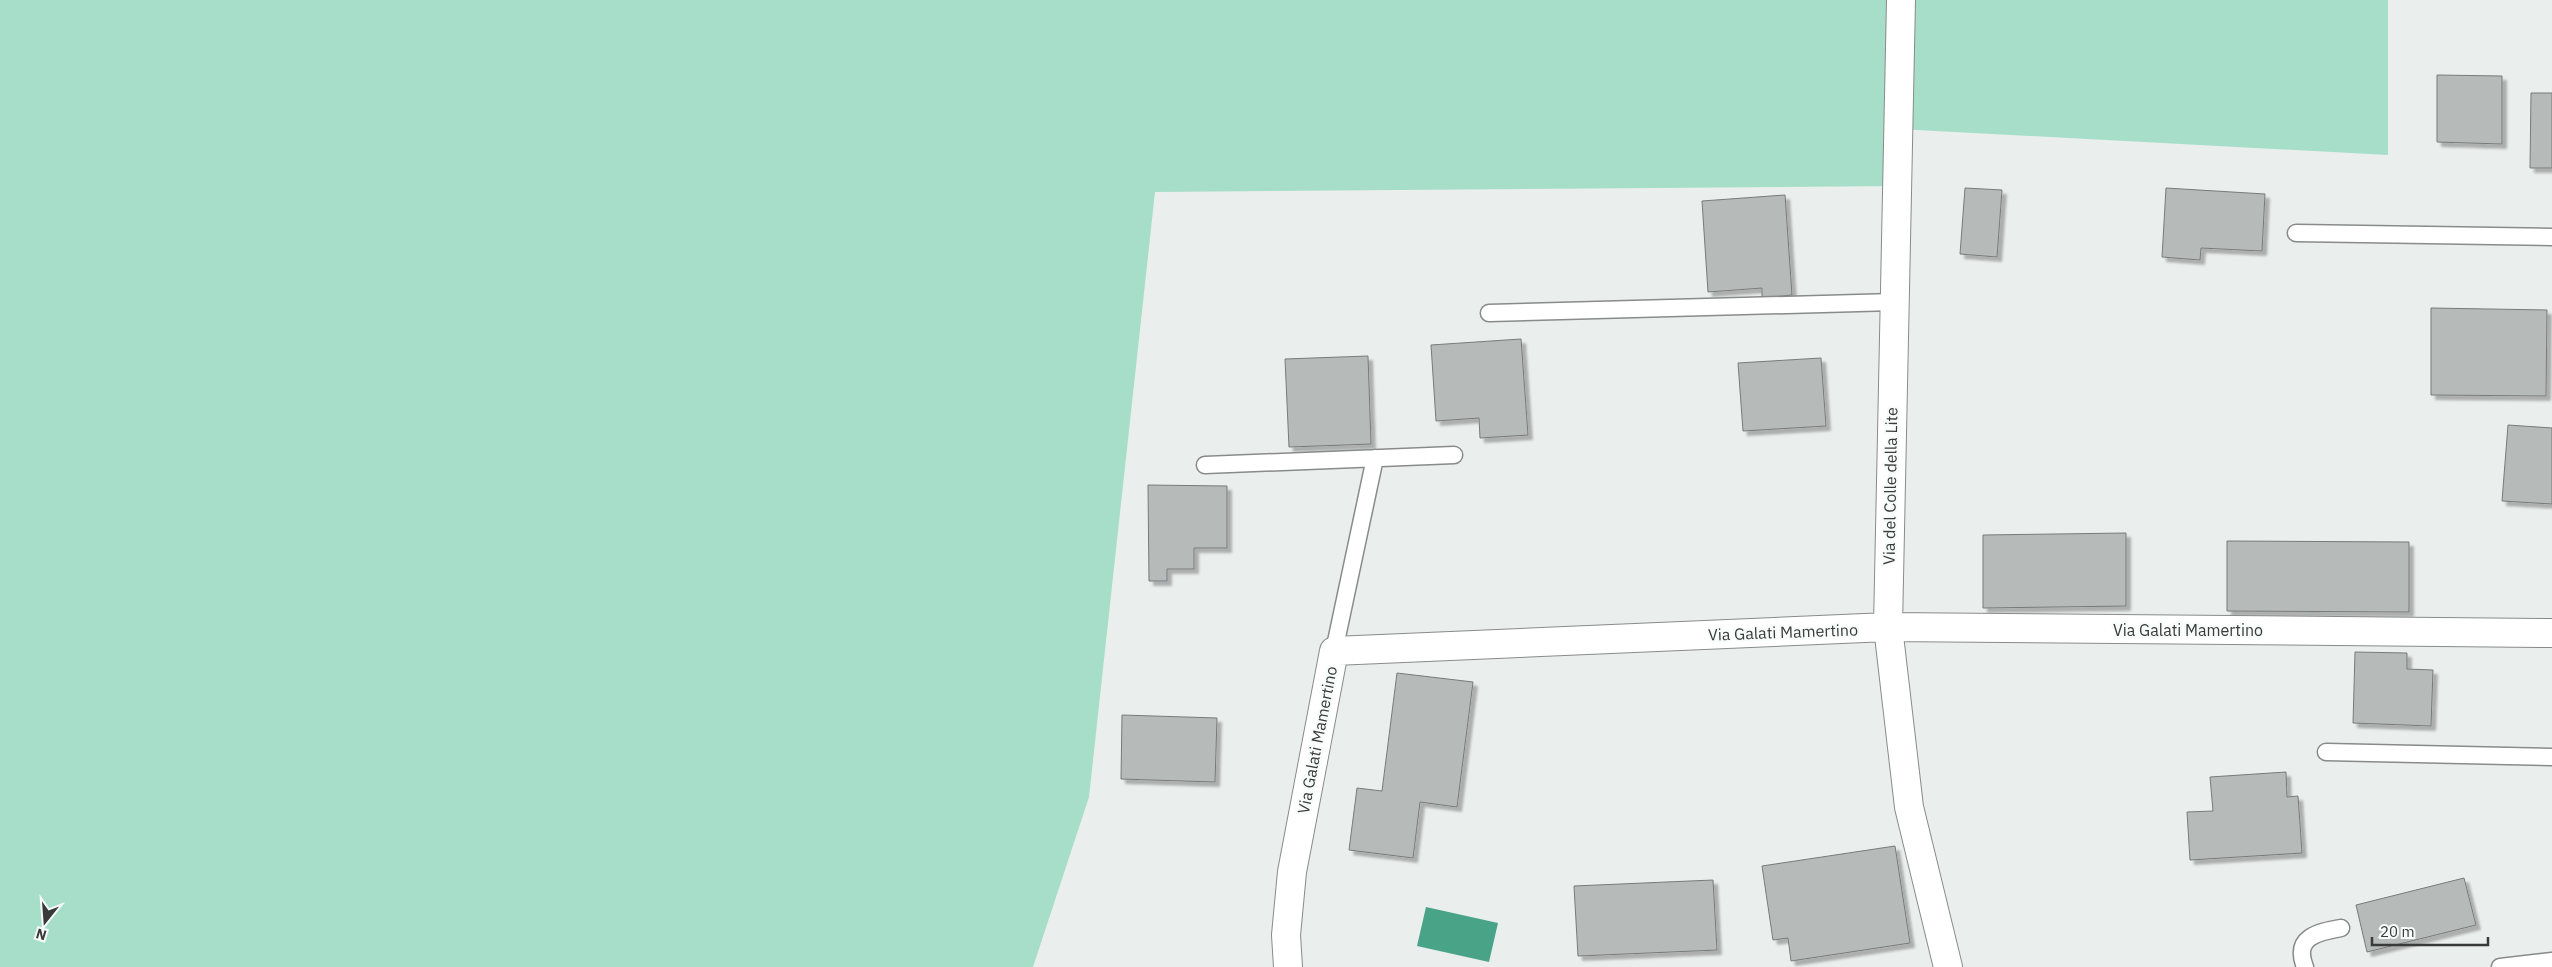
<svg xmlns="http://www.w3.org/2000/svg" width="2552" height="967" font-family="'IBM Plex Sans',sans-serif">
<style>
.green{fill:#a6deca}
.water{fill:#49a387}
.building{fill:#b6bab9;stroke:#777b7a;filter:url(#shadow)}
.lines{fill:none;stroke-linecap:round;stroke-linejoin:round}
.service-casing{stroke:#888b8a;stroke-width:19}
.minor-casing{stroke:#888b8a;stroke-width:30}
.service{stroke:#fff;stroke-width:16}
.minor{stroke:#fff;stroke-width:28}
.labels{text-anchor:middle;stroke-width:4.5;stroke-linejoin:round;paint-order:stroke}
.street-label{font-size:16px;fill:#393a3a;stroke:#f7fbfa}
</style>
<defs>
<filter id="shadow"><feDropShadow dx="4.5" dy="4.5" stdDeviation="1" flood-color="#0004"/></filter>
</defs>
<rect width="100%" height="100%" fill="#eaeeec"/>
<path class="green" d="M0 0H2388V155L1898 129 1897 186 1155 192 1089 797 1033 967H0Z"/>
<path class="water" d="M1426 907 1498 923 1489 962 1417 946Z"/>
<path class="building" d="M2437 75 2502 76V144L2437 142Z
M2531 93H2552V168H2530Z
M1965 188 2002 190 1997 257 1960 254Z
M2166 188 2265 194 2262 251 2201 248 2200 260 2162 257Z
M1785 195 1792 295 1762 298V288L1708 292 1702 201Z
M2431 308 2547 310 2546 396 2431 395Z
M1521 339 1528 435 1480 438 1479 418 1436 421 1431 345Z
M1368 356 1371 444 1289 447 1285 359Z
M1821 358 1826 426 1743 431 1738 363Z
M2508 425 2552 428V504L2502 501Z
M1148 485 1227 486V548H1194V569H1167V581H1149Z
M2126 533V606L1983 608V535Z
M2227 541 2409 542V612L2227 611Z
M2355 652 2407 653V669L2433 670 2431 726 2353 723Z
M1397 673 1473 682 1457 807 1420 802 1413 858 1349 850 1357 788 1382 791Z
M1122 715 1217 718 1215 782 1121 779Z
M2286 772 2287 797 2298 796 2302 853 2190 860 2187 812 2213 811 2210 777Z
M1895 846 1910 943 1791 961 1788 938 1773 940 1762 866Z
M2464 878 2476 925 2367 952 2356 905Z
M1713 880 1717 950 1578 956 1574 886Z"/>
<g class="lines">
<defs>
<path id="service" d="M2296 233 2552 237
M1489 313 1894 302
M1205 465 1454 455
M1334 651 1375 458
M2326 752 2552 757
M2305 967C2293 937 2318 932 2341 928
M2500 967 2552 961"/>
<path id="minor" d="M1901 0 1888 627 1909 807 1948 967
M1288 967 1286 935 1292 872 1334 651 1888 627 2552 633"/>
</defs>
<use href="#service" class="service-casing"/>
<use href="#minor" class="minor-casing"/>
<use href="#service" class="service"/>
<use href="#minor" class="minor"/>
</g>
<g class="labels">
<g class="street-label">
<text transform="translate(1890 486) rotate(-89)" y="6">Via del Colle della Lite</text>
<text x="2188" y="636">Via Galati Mamertino</text>
<text transform="translate(1783 632) rotate(-2)" y="6">Via Galati Mamertino</text>
<text transform="translate(1317 740) rotate(-79)" y="6">Via Galati Mamertino</text>
</g>
</g>
<g transform="translate(45 922) rotate(197)" stroke="#f7fbfa" stroke-width="4" paint-order="stroke">
<path d="M0-4L9 19L0 12L-9 19Z" fill="#393a3a"/>
<text y="-8" font-size="14" font-weight="bold" text-anchor="middle" fill="#393a3a">N</text>
</g>
<path d="M2372 937v8h116v-8" fill="none" stroke="#393a3a" stroke-width="2.5"/>
<text x="2380" y="937" font-size="15" fill="#393a3a" stroke="#f7fbfa" stroke-width="4" paint-order="stroke">20 m</text>
</svg>
